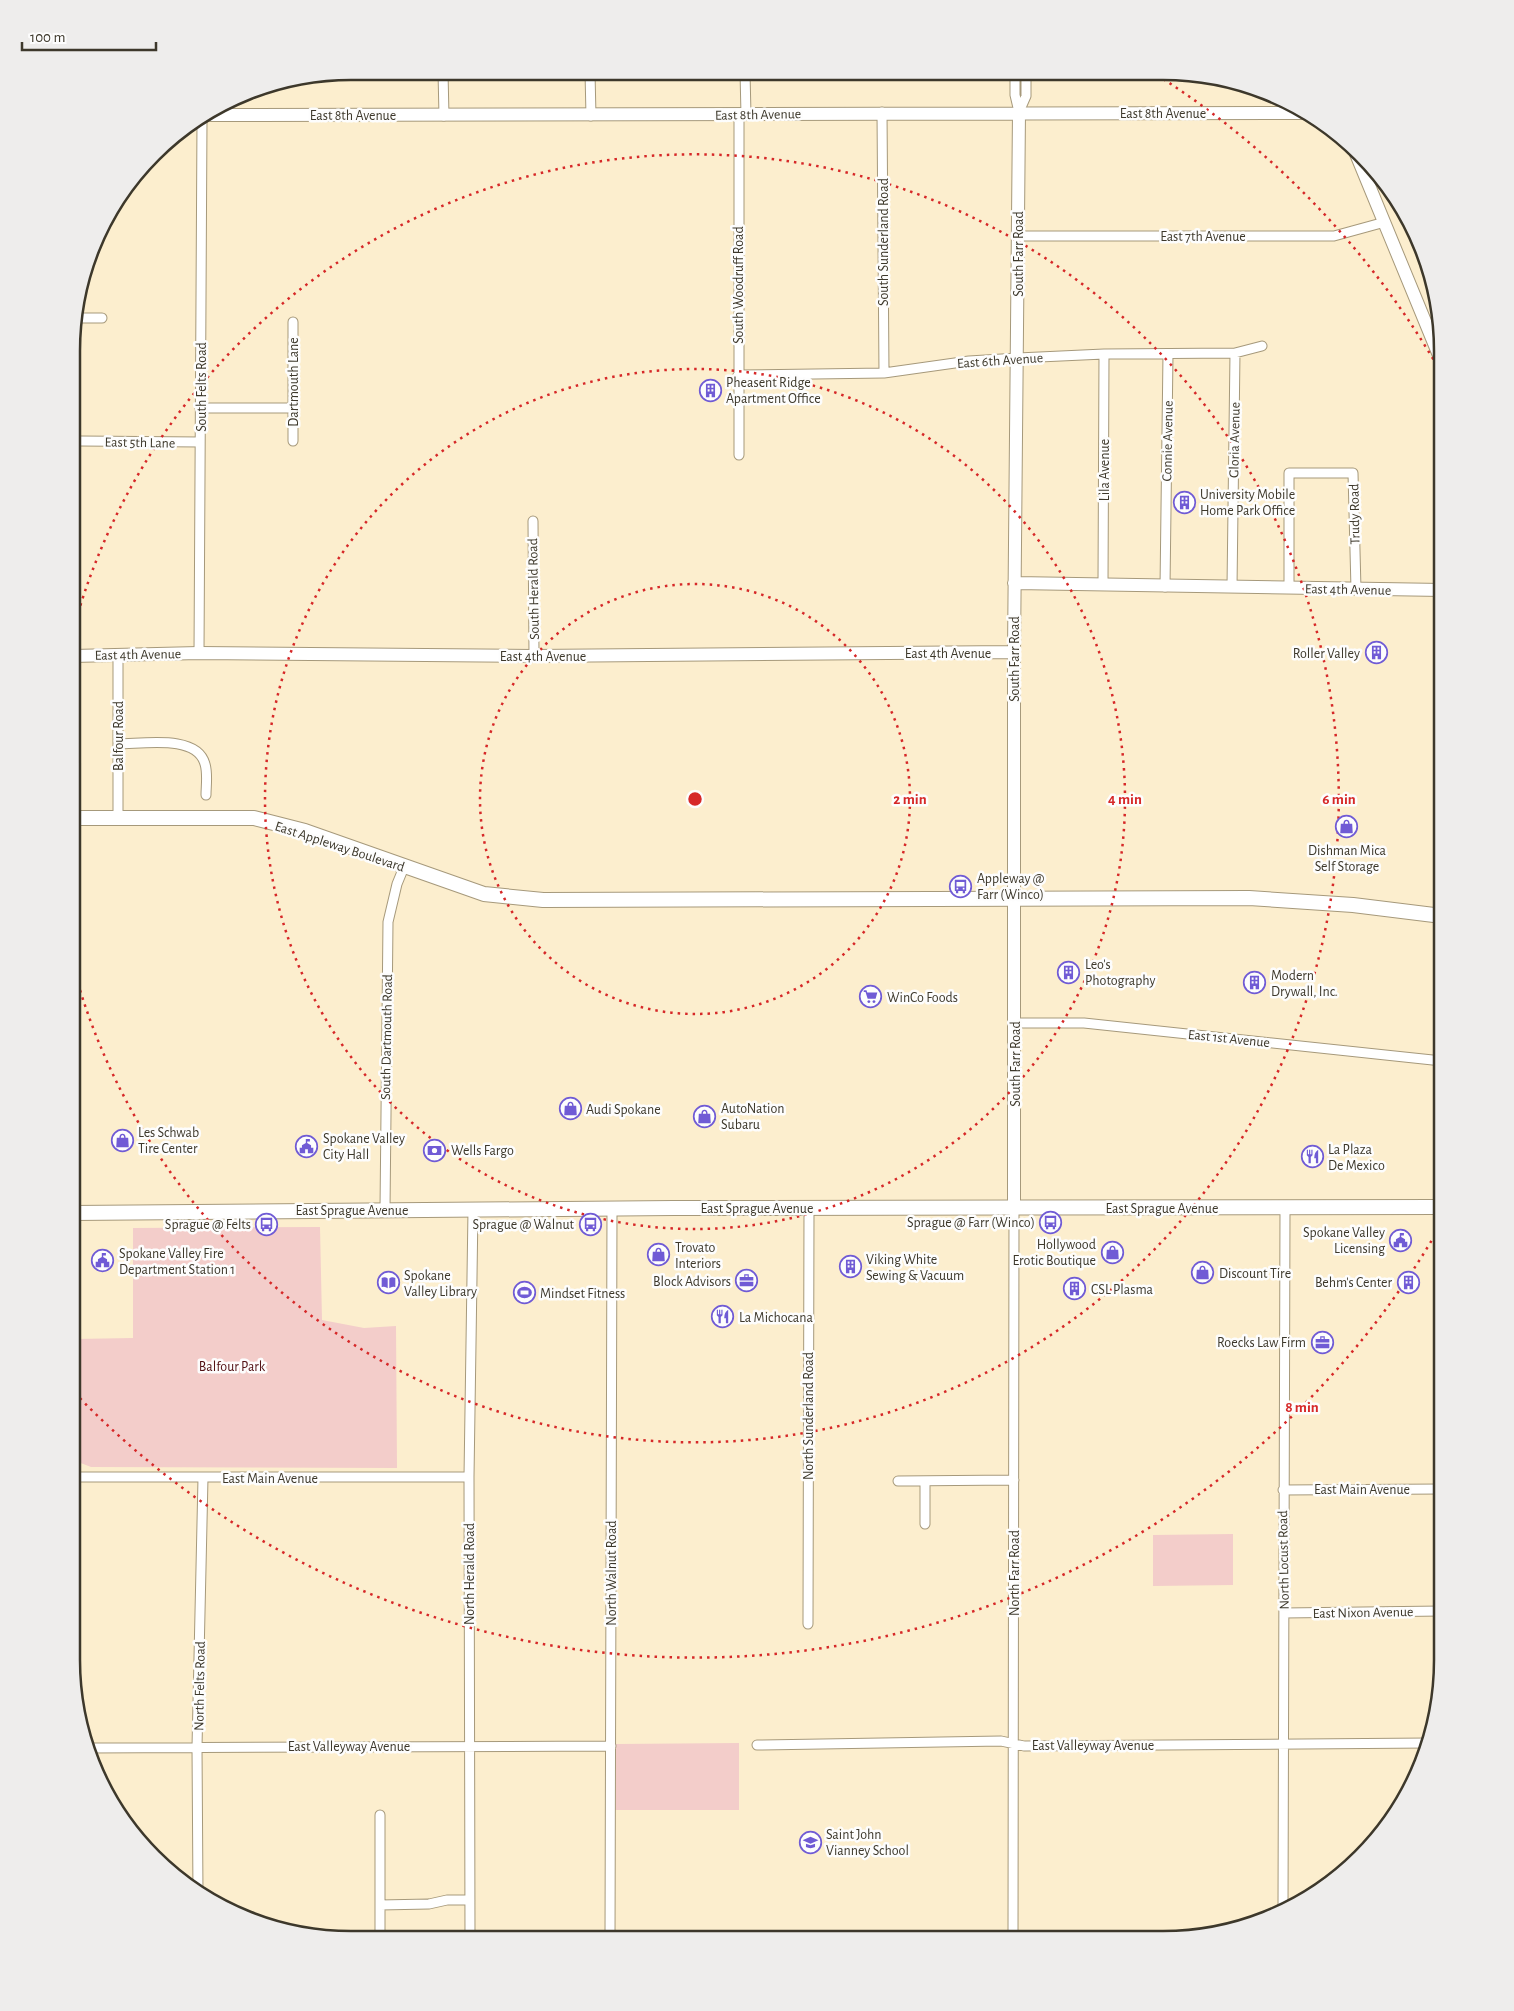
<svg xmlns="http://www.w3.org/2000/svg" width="1514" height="2011" font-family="'Alegreya Sans',sans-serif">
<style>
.green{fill:#f3cdca}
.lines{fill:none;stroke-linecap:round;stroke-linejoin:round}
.street-casing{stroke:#a6997b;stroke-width:11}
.secondary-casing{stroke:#a6997b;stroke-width:14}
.primary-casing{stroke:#a6997b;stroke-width:16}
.street{stroke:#fff;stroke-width:9}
.secondary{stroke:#fff;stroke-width:12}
.primary{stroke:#fff;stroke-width:14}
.ring{fill:none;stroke:#d62828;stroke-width:2.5;stroke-dasharray:2.5 5}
.labels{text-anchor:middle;stroke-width:5;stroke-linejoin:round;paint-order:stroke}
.street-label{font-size:14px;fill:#3d382b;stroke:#fdfdfd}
.poi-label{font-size:14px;fill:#3d382b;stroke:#fdfdfd;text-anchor:start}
.park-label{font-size:14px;fill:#521114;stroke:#fdfdfd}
.rim{fill:none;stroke:#3d382b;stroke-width:2.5}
.centre{fill:#d62828;stroke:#fdfdfd;stroke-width:2.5}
.ring-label{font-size:15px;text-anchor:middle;font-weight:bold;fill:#d62828;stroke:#fdfdfd;stroke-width:5;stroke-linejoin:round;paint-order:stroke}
</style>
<rect width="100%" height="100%" fill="#fceece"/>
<path class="green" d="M320 1227 322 1320 364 1328 396 1326 397 1468 91 1467 78 1462 75 1450V1339L133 1338V1228Z
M1233 1534V1585L1153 1586V1535Z
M739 1743V1810H615L616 1744Z"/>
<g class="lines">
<defs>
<path id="street" d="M443 72 444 116
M590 72 591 116
M745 72 746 115
M1015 73V95L1019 112
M882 112 884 373
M1019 112 1026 96V73
M739 115V455
M1018 236H1334L1385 222
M74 318H102
M738 375 884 373 969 361 1018 358 1104 354 1235 353 1262 346
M200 408H293
M80 441 200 442
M293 441V322
M533 521 534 656
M1103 585 1104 354
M1165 587 1168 354
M1232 587 1235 353
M1289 588V473H1353L1356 589
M199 653 202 120
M118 655V817
M118 744C143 744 197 734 205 764 208 774 206 786 206 795
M1015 1023H1084L1442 1061
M385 1210 388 922 397 884 404 867
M72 1477H469
M898 1481 1014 1480
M925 1481V1524
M1283 1490 1442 1489
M1284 1613 1442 1611
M808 1624 809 1208
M757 1745 1001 1741 1024 1746 1429 1743
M87 1748 611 1746
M380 1815V1938
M198 1894 197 1747 203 1478
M380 1905 429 1904 447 1900H470
M1283 1912 1285 1209
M470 1938 469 1477 473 1210
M610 1938 612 1209
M1013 1939 1014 1207"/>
<path id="secondary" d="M211 115 1306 113
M1354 149 1443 365
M1014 583 1443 590
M73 656 199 653 534 656 1014 652
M1014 1207V652L1019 112"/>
<path id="primary" d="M73 818H254L305 831 484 894 543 900 1249 898 1353 905 1442 916
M72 1213 674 1208 1442 1207"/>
</defs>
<use href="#street" class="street-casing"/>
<use href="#secondary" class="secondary-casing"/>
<use href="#primary" class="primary-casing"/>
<use href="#street" class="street"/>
<use href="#secondary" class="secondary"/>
<use href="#primary" class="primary"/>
</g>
<g class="ring">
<circle cx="695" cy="799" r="215"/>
<circle cx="695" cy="799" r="430"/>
<path d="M74 627A644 644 0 1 1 73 966"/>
<path d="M1439 1228A859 859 0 0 1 72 1390M1157 75A859 859 0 0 1 1443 376"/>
</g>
<defs>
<symbol id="building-ring" viewBox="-11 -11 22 22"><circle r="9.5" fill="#fdfdfd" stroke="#705bd5" stroke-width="1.5"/><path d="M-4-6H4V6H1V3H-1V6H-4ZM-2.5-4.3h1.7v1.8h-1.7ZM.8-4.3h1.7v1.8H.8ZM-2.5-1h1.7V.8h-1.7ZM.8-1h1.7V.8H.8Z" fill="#705bd5"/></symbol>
<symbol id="shop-ring" viewBox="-11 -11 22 22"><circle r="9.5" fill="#fdfdfd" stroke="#705bd5" stroke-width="1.5"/><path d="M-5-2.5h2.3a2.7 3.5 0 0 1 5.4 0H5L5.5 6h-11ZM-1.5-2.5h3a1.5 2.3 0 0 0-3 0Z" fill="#705bd5"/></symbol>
<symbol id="bus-ring" viewBox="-11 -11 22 22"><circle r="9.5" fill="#fdfdfd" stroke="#705bd5" stroke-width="1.5"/><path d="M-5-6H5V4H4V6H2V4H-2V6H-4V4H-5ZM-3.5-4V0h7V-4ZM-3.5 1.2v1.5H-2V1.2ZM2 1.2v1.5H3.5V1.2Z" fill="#705bd5"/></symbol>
<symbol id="supermarket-ring" viewBox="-11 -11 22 22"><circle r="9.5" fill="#fdfdfd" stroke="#705bd5" stroke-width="1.5"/><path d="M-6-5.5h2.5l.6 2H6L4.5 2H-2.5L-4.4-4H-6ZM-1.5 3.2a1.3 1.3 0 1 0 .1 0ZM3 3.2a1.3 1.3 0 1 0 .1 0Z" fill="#705bd5"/></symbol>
<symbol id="civic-ring" viewBox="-11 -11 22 22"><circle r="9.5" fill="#fdfdfd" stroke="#705bd5" stroke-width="1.5"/><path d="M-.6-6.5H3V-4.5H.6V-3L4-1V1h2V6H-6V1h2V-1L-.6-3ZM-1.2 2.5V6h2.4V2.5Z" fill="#705bd5"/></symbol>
<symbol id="bank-ring" viewBox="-11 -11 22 22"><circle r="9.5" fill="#fdfdfd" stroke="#705bd5" stroke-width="1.5"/><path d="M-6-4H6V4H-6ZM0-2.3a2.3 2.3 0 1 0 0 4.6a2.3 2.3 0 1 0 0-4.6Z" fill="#705bd5"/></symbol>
<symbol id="restaurant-ring" viewBox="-11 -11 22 22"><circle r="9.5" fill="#fdfdfd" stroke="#705bd5" stroke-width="1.5"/><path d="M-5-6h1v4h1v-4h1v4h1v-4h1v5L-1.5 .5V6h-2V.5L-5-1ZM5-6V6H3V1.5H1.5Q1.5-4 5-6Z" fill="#705bd5"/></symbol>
<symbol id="office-ring" viewBox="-11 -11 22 22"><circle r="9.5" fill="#fdfdfd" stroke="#705bd5" stroke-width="1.5"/><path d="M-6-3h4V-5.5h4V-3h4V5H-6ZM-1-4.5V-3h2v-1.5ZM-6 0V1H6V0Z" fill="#705bd5"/></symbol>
<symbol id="library-ring" viewBox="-11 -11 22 22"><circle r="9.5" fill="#fdfdfd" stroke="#705bd5" stroke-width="1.5"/><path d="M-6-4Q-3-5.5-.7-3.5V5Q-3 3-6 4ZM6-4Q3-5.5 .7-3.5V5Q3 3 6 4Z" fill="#705bd5"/></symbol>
<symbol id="stadium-ring" viewBox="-11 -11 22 22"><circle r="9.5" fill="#fdfdfd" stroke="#705bd5" stroke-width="1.5"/><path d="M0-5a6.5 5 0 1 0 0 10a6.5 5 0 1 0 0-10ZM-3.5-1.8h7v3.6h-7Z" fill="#705bd5"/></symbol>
<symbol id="school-ring" viewBox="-11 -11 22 22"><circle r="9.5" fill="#fdfdfd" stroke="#705bd5" stroke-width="1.5"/><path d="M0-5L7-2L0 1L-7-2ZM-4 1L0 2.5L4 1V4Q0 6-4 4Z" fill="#705bd5"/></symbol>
</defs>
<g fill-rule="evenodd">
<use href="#building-ring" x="698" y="378" width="25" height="25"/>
<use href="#building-ring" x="1172" y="490" width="25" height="25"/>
<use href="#building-ring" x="1364" y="640" width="25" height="25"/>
<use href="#shop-ring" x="1334" y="814" width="25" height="25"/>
<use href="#bus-ring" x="948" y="874" width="25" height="25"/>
<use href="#building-ring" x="1056" y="960" width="25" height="25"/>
<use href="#building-ring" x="1242" y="970" width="25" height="25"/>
<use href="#supermarket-ring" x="858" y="984" width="25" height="25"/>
<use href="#shop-ring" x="558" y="1096" width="25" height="25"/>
<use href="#shop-ring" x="692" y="1104" width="25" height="25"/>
<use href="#shop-ring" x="110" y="1128" width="25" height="25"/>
<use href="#civic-ring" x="294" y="1134" width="25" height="25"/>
<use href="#bank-ring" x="422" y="1138" width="25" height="25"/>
<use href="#restaurant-ring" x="1300" y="1144" width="25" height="25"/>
<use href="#bus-ring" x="1038" y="1210" width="25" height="25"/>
<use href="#bus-ring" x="254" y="1212" width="25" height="25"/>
<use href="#bus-ring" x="578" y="1212" width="25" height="25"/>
<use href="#civic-ring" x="1388" y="1228" width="25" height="25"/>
<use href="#shop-ring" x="1100" y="1240" width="25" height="25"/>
<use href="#shop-ring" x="646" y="1242" width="25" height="25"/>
<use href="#civic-ring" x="90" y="1248" width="25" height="25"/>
<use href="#building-ring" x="838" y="1254" width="25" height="25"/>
<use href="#shop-ring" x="1190" y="1260" width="25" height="25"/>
<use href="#office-ring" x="734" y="1268" width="25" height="25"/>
<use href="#building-ring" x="1396" y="1270" width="25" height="25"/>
<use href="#library-ring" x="376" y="1270" width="25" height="25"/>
<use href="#building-ring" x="1062" y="1276" width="25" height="25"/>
<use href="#stadium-ring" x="512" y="1280" width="25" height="25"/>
<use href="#restaurant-ring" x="710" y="1304" width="25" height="25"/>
<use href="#office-ring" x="1310" y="1330" width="25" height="25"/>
<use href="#school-ring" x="798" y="1830" width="25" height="25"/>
</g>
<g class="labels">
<g class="street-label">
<text x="1163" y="118">East 8th Avenue</text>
<text transform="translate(758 114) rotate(-1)" y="5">East 8th Avenue</text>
<text x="353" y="120">East 8th Avenue</text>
<text x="1203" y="241">East 7th Avenue</text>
<text transform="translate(883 242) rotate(-90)" y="5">South Sunderland Road</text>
<text transform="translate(1018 254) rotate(-90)" y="5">South Farr Road</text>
<text transform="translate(738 285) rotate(-90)" y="5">South Woodruff Road</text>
<text transform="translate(1000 360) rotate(-4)" y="5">East 6th Avenue</text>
<text transform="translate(293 382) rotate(-90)" y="5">Dartmouth Lane</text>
<text transform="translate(201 387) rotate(-90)" y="5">South Felts Road</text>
<text transform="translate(1234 440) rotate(-89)" y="5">Gloria Avenue</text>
<text transform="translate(1167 441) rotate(-89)" y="5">Connie Avenue</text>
<text transform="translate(140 442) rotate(1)" y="5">East 5th Lane</text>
<text transform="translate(1104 470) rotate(-90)" y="5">Lila Avenue</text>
<text transform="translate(1354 514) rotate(-91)" y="5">Trudy Road</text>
<text transform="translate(533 589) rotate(-91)" y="5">South Herald Road</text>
<text transform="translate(1348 589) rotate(1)" y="5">East 4th Avenue</text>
<text x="948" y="658">East 4th Avenue</text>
<text transform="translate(138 654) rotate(-1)" y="5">East 4th Avenue</text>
<text x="543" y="661">East 4th Avenue</text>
<text transform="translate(1014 659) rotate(-90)" y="5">South Farr Road</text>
<text transform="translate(118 736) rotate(-90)" y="5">Balfour Road</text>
<text transform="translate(340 846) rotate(18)" y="5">East Appleway Boulevard</text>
<text transform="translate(386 1037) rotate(-89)" y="5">South Dartmouth Road</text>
<text transform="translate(1229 1038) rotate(6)" y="5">East 1st Avenue</text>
<text transform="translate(1015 1064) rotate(-90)" y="5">South Farr Road</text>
<text x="757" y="1213">East Sprague Avenue</text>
<text x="1162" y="1213">East Sprague Avenue</text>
<text x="352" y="1215">East Sprague Avenue</text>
<text transform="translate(808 1416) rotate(-90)" y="5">North Sunderland Road</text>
<text x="270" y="1483">East Main Avenue</text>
<text x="1362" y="1494">East Main Avenue</text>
<text transform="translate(1283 1560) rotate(-91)" y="5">North Locust Road</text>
<text transform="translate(611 1573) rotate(-90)" y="5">North Walnut Road</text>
<text transform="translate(1014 1573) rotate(-90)" y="5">North Farr Road</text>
<text transform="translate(469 1574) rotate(-90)" y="5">North Herald Road</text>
<text transform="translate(1363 1612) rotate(-1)" y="5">East Nixon Avenue</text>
<text transform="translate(199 1686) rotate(-89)" y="5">North Felts Road</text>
<text x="1093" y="1750">East Valleyway Avenue</text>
<text x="349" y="1751">East Valleyway Avenue</text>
</g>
<g class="poi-label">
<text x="726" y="387">Pheasent Ridge<tspan x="726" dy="16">Apartment Office</tspan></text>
<text x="1200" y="499">University Mobile<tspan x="1200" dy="16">Home Park Office</tspan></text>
<text x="1360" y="658" text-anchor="end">Roller Valley</text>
<text x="1347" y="855" text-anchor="middle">Dishman Mica<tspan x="1347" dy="16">Self Storage</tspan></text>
<text x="977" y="883">Appleway @<tspan x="977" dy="16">Farr (Winco)</tspan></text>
<text x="1085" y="969">Leo's<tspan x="1085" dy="16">Photography</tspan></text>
<text x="1271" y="980">Modern<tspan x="1271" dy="16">Drywall, Inc.</tspan></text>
<text x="887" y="1002">WinCo Foods</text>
<text x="721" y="1113">AutoNation<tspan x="721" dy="16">Subaru</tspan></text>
<text x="586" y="1114">Audi Spokane</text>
<text x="138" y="1137">Les Schwab<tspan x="138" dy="16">Tire Center</tspan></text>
<text x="323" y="1143">Spokane Valley<tspan x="323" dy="16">City Hall</tspan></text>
<text x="1328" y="1154">La Plaza<tspan x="1328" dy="16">De Mexico</tspan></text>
<text x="451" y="1155">Wells Fargo</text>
<text x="1035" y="1227" text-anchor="end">Sprague @ Farr (Winco)</text>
<text x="251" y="1229" text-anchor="end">Sprague @ Felts</text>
<text x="574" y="1229" text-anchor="end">Sprague @ Walnut</text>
<text x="1385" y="1237" text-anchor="end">Spokane Valley<tspan x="1385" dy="16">Licensing</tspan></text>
<text x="1096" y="1249" text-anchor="end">Hollywood<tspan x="1096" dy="16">Erotic Boutique</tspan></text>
<text x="675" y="1252">Trovato<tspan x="675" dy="16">Interiors</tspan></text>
<text x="119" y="1258">Spokane Valley Fire<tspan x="119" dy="16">Department Station 1</tspan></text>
<text x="866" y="1264">Viking White<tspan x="866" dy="16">Sewing &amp; Vacuum</tspan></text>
<text x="1219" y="1278">Discount Tire</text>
<text x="404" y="1280">Spokane<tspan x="404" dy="16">Valley Library</tspan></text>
<text x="731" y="1286" text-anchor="end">Block Advisors</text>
<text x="1392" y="1287" text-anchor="end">Behm's Center</text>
<text x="1091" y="1294">CSL Plasma</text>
<text x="540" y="1298">Mindset Fitness</text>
<text x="739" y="1322">La Michocana</text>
<text x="1306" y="1347" text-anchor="end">Roecks Law Firm</text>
<text x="826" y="1839">Saint John<tspan x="826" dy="16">Vianney School</tspan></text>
</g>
<g class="park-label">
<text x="232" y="1371">Balfour Park</text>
</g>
</g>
<path d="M0 0H1514V2011H0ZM351 80H1163A271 271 0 0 1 1434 351V1660A271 271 0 0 1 1163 1931H351A271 271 0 0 1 80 1660V351A271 271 0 0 1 351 80Z" fill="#eeedec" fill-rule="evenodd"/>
<path class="rim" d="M351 80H1163A271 271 0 0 1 1434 351V1660A271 271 0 0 1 1163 1931H351A271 271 0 0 1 80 1660V351A271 271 0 0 1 351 80Z"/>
<circle cx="695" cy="799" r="8" class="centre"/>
<g class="ring-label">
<text x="910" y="804">2 min</text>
<text x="1125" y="804">4 min</text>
<text x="1339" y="804">6 min</text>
<text x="1302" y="1412">8 min</text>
</g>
<path d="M22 42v8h134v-8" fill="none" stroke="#3d382b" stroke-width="2.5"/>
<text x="30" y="42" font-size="15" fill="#3d382b" stroke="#fdfdfd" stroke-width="4" paint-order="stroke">100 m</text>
</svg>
